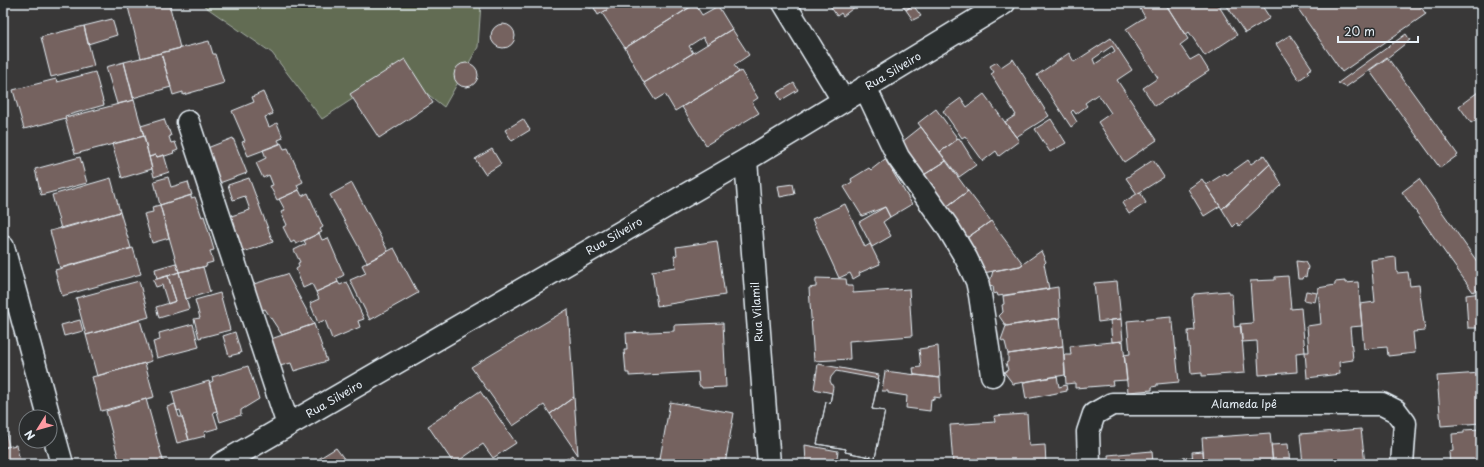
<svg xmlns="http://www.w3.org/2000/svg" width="1484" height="467" font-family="'Playpen Sans',sans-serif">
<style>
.grass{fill:#626c52;stroke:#a5aea5}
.building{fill:#75625e;stroke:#e8f1f8;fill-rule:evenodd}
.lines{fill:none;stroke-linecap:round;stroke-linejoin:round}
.minor-casing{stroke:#e8f1f8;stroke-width:25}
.minor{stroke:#2a2d2e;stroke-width:22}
.labels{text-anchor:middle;stroke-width:3;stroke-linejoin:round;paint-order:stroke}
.street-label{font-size:11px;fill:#e8f1f8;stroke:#2a2d2e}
</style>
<rect width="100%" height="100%" fill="#393838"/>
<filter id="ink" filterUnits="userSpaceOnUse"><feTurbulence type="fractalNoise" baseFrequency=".025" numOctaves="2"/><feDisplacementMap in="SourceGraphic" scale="8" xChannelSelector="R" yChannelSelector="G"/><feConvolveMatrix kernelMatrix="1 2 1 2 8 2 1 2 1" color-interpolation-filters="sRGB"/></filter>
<g filter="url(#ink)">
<path class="grass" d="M200 3H481L478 47 444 107 397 70 322 119 272 53Z"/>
<path class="building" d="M127 3H169L180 48 141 58Z
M586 3H618L598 15 593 6 590 8Z
M618 3H697L625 48 602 13Z
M828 3H860L843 16 841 13 837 16Z
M900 3H915L906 10Z
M1145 3H1165L1188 39 1180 45 1190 60 1199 55 1209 71 1155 106 1143 88 1158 78 1126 29 1145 17 1139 7Z
M1165 3H1217L1237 35 1205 56 1189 32 1185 35Z
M1225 3H1260L1270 18 1245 33Z
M1294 3H1418L1426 14 1342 72Z
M695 4 702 15 718 6 732 29 707 44 703 37 689 46 693 53 644 83 625 48Z
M913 5 921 16 913 20 906 10Z
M112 19 117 35 88 44 84 26Z
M491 36a12 12 0 1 1 24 0a12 12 0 1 1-24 0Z
M84 26 94 66 51 77 41 37Z
M732 29 749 55 734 65 739 72 675 111 665 94 655 100 644 83Z
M1406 34 1410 40 1387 58 1346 87 1338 83Z
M1290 35 1312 68 1307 71 1309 73 1299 80 1276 44Z
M1111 38 1132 70 1117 80 1157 140 1124 162 1098 122 1111 113 1098 94 1085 103 1087 106 1076 114 1073 110 1071 112 1077 122 1071 127 1037 75 1069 53 1074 62ZM1112 46 1115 51 1095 64 1093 59Z
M209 41 213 54H215L224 83 183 95V92L173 95 161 53Z
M161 53 171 87 133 98 124 62Z
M1387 57 1458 155 1440 168 1369 70Z
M405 59 433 103 379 138 350 94Z
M1013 59 1049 116 1016 137 1005 122 1016 115 991 74 994 72 990 66 997 62 1001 67Z
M124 62 134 100 117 104 106 67Z
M454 75a12 12 0 1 1 24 0a12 12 0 1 1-24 0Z
M741 71 758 98 752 102 759 113 706 145 682 107Z
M95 72 104 105 65 116 66 118 24 129 13 90 56 79 57 82Z
M794 83 798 90 781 100 777 93Z
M263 92 273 114 265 117 269 127 277 123 283 138 278 140 280 144 248 156 242 142 245 141 232 111 254 102 252 97Z
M1478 92 1481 95V116L1471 123 1459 106Z
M984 94 1019 141 999 156 996 151 983 161 965 136 962 138 943 111 961 98 967 107Z
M134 100 144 136 75 154 65 118Z
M936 109 958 139 940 152 918 123Z
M164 119 168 130H169L171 136 169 137 171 143 175 142 178 150 173 152 174 153 165 156 164 155 157 157 156 155 149 157 141 126Z
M523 119 530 130 512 141 505 130Z
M1051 119 1066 143 1050 152 1035 129Z
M921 127 946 161 919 178 897 146Z
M144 136 152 169 122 178 112 144Z
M233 138 247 173 214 185 202 150Z
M959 138 976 165 959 177 940 152Z
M281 143 284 149 288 148 303 182 297 185 299 190 277 200 270 186 273 185 269 175 263 178 256 163 266 158 263 150Z
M492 149 501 164 485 174 475 159Z
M156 155 157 157 164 155 169 172 154 177 149 157Z
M1264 155 1270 164 1222 209 1206 185 1225 173 1227 175 1248 160 1251 164Z
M80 157 87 183 41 195 35 169Z
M885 159 912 204 890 217 885 207 862 216 844 187 852 182 851 179 869 168 871 170Z
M1153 160 1164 177 1137 194 1126 178Z
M946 161 968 191 942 210 919 178Z
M1270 164 1282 185 1239 226 1237 223 1233 227 1222 209Z
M168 177 171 187 188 182 192 195 160 205 154 181Z
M111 178 120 212 61 229 52 195Z
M249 178 273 242 240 253 228 217 250 210 245 196 233 200 228 185Z
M1202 179 1220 206 1204 216 1188 189Z
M1419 179 1481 267V287L1473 292 1402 192Z
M352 183 388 251 367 262 330 195Z
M793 184 795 194 780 197 778 186Z
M299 190 302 196 308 193 323 227 320 229 322 232 296 244 294 241 291 243 283 227 287 225 281 212 285 210 279 199Z
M968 191 991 221 964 240 942 210Z
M1140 192 1146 203 1129 214 1122 203Z
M191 195V198L195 197 202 217 204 216 214 250 210 251 213 262 206 264 207 266 179 272 160 205Z
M845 204 865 247 870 244 880 264 859 273 860 275 853 279 850 273 839 278 812 219Z
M160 205 169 238 152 243 144 214 153 212 152 207Z
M885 207 890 217 883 222 891 236 872 247 859 222Z
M120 212 131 248 60 268 50 231Z
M991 221 1023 264 1020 266 983 273 964 240Z
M319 233 322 240 328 238 344 275 337 279 338 282 316 292 312 284 303 288 296 269 299 267 298 263 300 262 294 250 306 244 304 241Z
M717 241 725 295 657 306 652 271 676 267 674 256 677 255 676 247Z
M133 248 141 274 62 296 55 270Z
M394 248 418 293 370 320 350 280 366 273 362 265Z
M1041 251 1046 262 1044 264 1049 289 998 296 997 293 994 294 993 286 989 285 993 271 1020 266Z
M1396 257 1397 273 1408 272 1410 286 1419 285 1425 331 1413 332 1415 353 1388 356 1387 347 1364 349 1360 304 1375 302 1371 260Z
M1296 261 1305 262 1308 267 1306 277 1304 276 1303 279H1298Z
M176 263 179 272 157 279 155 269Z
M203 267 210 292 186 299 179 272Z
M179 272 189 309 159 318 156 307 176 301 168 276Z
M287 274 314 324 282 335 265 309 256 313 247 286Z
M168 276 176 301 168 304 162 285 156 287 153 280Z
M1288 276 1291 309 1301 308 1305 352 1296 353 1297 372 1259 375 1257 341 1242 342 1240 324 1253 323 1250 281 1275 280V277Z
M816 278 846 279 847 286H853V293L909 289 912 336 849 341 850 359 814 361 809 288 816 287Z
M139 281 149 317 86 335 76 298Z
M1117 281 1121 319 1098 322 1094 283Z
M1345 281V283L1358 282 1362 326 1350 327 1353 360 1339 362 1340 374 1307 378 1305 352H1309L1307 326 1321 324 1318 288 1335 285V282Z
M338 282 340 285 347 282 364 319 358 321 360 327 332 339 325 320 318 323 310 303 319 299 316 292Z
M1058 287 1060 318 1006 326 999 316 1003 312 1002 305 1004 304 1003 296Z
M1229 291V294H1232L1234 327 1241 326 1245 373 1202 376V373L1191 374 1188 331 1195 330 1192 297 1194 296V294Z
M1306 291 1317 293 1315 302 1304 300Z
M220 293 230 330 199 338 194 319 200 318 195 300Z
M1481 293V328H1468L1466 295Z
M568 309 574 397 550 414 544 405 513 426 471 367Z
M1171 317V323H1173L1179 382 1157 384V386L1152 387V390L1128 392 1124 355 1130 354 1127 321Z
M1060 318 1063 346 1008 354 1005 342 1001 340 1006 326Z
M1121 319 1123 341 1112 342 1110 320Z
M80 320 83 331 64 336 61 325Z
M140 320 152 361 97 376 86 335Z
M723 323 726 387 702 388 701 386H699L698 372 629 376V373H626L624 350H627L626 333 674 331V325Z
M193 324 199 347 157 358 153 342 160 340 159 333Z
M314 324 327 361 294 371 291 363 280 366 271 339Z
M235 332 241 353 229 356 223 336Z
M1123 341 1127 380 1112 381 1113 385 1075 388V383L1066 384 1064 355H1071L1070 346Z
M938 346 940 378 914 375 913 368 921 367 919 349Z
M1063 346 1065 375 1013 384 1004 372 1008 370 1006 363 1008 362V354Z
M145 363 154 397 101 411 92 377Z
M818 364 879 375 872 409 885 411 875 458 845 452 846 449 817 444 826 402 830 403 832 393 814 389Z
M248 366 259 399 241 410V415L220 422 209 383 213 381 212 377Z
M836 371 879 379 872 409 885 411 875 458 845 452 846 449 817 444 826 402 830 403 833 387 830 381 831 377Z
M885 371 940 378 941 398 934 397V400L931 399 930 411 906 408 907 396 888 393V391H882Z
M1481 373V423L1441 426 1437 376Z
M1057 376 1059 387 1066 385 1067 391 1026 399 1023 382Z
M209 381 217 411 213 412 218 428 204 432 205 436 189 440 180 410 177 411 172 392Z
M480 391 516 443 493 458 483 444 454 464 428 426Z
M574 397 578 455 550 414Z
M146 399 164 464H120L106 411Z
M670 402 734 413 725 464H659Z
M175 404 179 417H182L189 440 177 443 167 407Z
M1027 414 1029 446 1045 445 1046 464H953L950 425 995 422 994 416Z
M3 423 9 446 3 448Z
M1361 429 1365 464H1303L1300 434Z
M1480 429 1481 433V464H1450L1449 452 1453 451 1452 434 1464 433V430Z
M1270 433 1273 464H1204L1202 438Z
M1288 444 1290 464H1273L1271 445Z
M16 445 21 464H3V448Z
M805 445 838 451 836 464H806Z
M336 448 348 464H317L315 461Z
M1152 451 1153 464H1109L1108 455Z
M1203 451 1204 461 1193 462 1192 452Z
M572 455 578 464H560Z
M866 456 875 458 905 464H864Z
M1193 457V464H1164V460Z"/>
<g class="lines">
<defs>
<path id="minor" d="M784 3 843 100
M865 87 898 157 947 226 966 258 977 281 980 295 992 375
M188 122 288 425
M746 160 769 464
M3 247 49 417
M50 421 62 464
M221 464 746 160 1004 3
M1089 464 1088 432 1094 414 1112 404H1382L1396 411 1405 423 1402 464"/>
</defs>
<use href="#minor" class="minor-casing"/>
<use href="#minor" class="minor"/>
</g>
</g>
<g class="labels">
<g class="street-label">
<text transform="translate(893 71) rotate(-31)" y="4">Rua Silveiro</text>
<text transform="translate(614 236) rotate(-30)" y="4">Rua Silveiro</text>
<text transform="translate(757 312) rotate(-94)" y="4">Rua Vilamil</text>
<text transform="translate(334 399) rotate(-30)" y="4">Rua Silveiro</text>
<text x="1244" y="408">Alameda Ipê</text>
</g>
</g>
<rect width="1484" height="467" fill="none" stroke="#2a2d2e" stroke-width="16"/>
<rect x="8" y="8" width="1468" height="451" fill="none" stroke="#e8f1f8" stroke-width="1.5" filter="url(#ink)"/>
<g transform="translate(38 429) rotate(233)"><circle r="19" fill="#2a2d2e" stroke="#767b7f"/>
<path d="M0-3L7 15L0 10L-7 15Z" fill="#ff9aa2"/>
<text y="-6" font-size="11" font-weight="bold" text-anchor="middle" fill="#e8f1f8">N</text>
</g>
<path d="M1338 36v6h80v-6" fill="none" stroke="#e8f1f8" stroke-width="2"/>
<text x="1344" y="36" font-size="12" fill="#e8f1f8" stroke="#2a2d2e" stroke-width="3" paint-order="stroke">20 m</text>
</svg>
